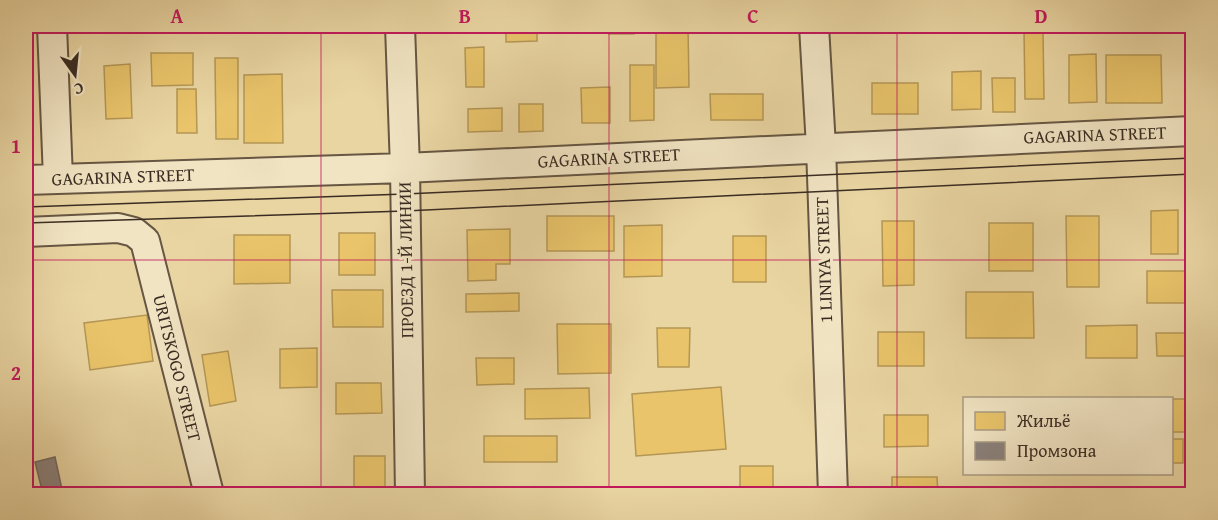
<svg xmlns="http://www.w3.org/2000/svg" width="1218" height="520" font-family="'Gentium Book Plus',serif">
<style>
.homes{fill:#e9c46a;stroke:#b49655;stroke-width:1.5}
.industry{fill:#8a817c;stroke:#726861;stroke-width:1.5}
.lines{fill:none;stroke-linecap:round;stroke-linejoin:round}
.minor-casing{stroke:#665643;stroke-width:32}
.minor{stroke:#f1e4c3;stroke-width:28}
.tram{stroke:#3a2c23;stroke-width:1.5}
.grid{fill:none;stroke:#c2185b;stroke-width:1.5;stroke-opacity:0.55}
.labels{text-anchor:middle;stroke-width:6;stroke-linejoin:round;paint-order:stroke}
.street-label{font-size:18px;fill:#3a2c23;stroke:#f1e4c3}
.neatline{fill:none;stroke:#c2185b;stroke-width:2}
.grid-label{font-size:20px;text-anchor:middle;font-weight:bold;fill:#c2185b}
</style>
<rect width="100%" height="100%" fill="#e9d5a2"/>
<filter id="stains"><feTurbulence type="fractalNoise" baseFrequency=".00333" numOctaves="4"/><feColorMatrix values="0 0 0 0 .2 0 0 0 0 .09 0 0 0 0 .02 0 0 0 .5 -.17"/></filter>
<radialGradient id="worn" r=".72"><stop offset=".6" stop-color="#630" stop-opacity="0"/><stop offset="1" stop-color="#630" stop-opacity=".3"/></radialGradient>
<path class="homes" d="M506 26H537V41L506 42Z
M609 26H634V34H609Z
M656 26H688L689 87 656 88Z
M863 26H910V32H863Z
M920 26H941V30L920 31Z
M1024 31H1043L1044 99H1025Z
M484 47V87H466L465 48Z
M151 53H193V85L152 86Z
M1096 54 1097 102 1069 103V55Z
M1106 55H1161L1162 103H1106Z
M215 58H238V139H216Z
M130 64 132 118 106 119 104 66Z
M630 65H654V120L630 121Z
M981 71V109L952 110V72Z
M282 74 283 143H244V75Z
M992 78H1015V112H993Z
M872 83H918V114H872Z
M610 87V123H582L581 88Z
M177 89H196L197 133H177Z
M710 94H763V120H711Z
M519 104H543V131L519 132Z
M502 108V131L468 132V109Z
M1178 210V254H1151V211Z
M547 216H614V251H547Z
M1066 216H1099V287H1067Z
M882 221H914V285L883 286Z
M989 223H1033V271H989Z
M662 225V276L624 277V226Z
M510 229V264H496V280L468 281 467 230Z
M339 233H375V275H339Z
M234 235H290V283L234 284Z
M733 236H766V282H733Z
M1147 271H1185V303H1147Z
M332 290H383V327H333Z
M966 292H1033L1034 338H966Z
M519 293V311L466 312V294Z
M147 315 153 361 90 370 84 323Z
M557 324H611V373L558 374Z
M1137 325V358H1086V326Z
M657 328H690L689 367H658Z
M878 332H924V366H878Z
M1156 333H1191L1190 356H1157Z
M317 348V387L280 388V349Z
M228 351 236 401 210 406 202 355Z
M476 358H514V384L477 385Z
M336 383H381L382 413 336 414Z
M721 387 726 449 636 456 632 394Z
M589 388 590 418 525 419V389Z
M1172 399H1186L1187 432H1172Z
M884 415H928V446L884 447Z
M484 436H557V462H484Z
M1172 439H1183V463H1172Z
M354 456H385V494H354Z
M740 466H773V489H740Z
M892 477H937L938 494H892Z
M1063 489H1096V494H1063Z"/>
<path class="industry" d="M55 457 63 494H43L35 462Z"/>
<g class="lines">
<defs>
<path id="minor" d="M52 26 58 179
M400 26 405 168 410 494
M814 26 821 147 833 494
M26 180 405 168 1192 131
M26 232 118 228 134 232 145 241 209 494"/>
</defs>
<use href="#minor" class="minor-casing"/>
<use href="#minor" class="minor"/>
<path class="tram" d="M26 207 405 194 1192 158
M26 223 405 211 1192 174"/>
</g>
<path class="grid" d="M321 26V494M609 26V494M897 26V494M26 260H1192"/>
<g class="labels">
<g class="street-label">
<text transform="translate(1095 135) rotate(-2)" y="6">GAGARINA STREET</text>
<text transform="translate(609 158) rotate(-3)" y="6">GAGARINA STREET</text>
<text transform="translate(123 177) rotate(-2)" y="6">GAGARINA STREET</text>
<text transform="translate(406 260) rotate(-91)" y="6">ПРОЕЗД 1-Й ЛИНИИ</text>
<text transform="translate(824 260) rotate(-92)" y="6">1 LINIYA STREET</text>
<text transform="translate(177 368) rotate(76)" y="6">URITSKOGO STREET</text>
</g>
</g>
<rect width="1218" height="520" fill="none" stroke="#e9d5a2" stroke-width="66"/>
<rect x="963" y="397" width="210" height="78" fill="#f1e4c3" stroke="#a89a83" stroke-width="1.5"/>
<rect x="975" y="412" width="30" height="18" fill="#e9c46a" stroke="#a89a83" stroke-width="1.5"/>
<text x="1017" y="427" font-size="18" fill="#3a2c23">Жильё</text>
<rect x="975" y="442" width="30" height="18" fill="#8a817c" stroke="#a89a83" stroke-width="1.5"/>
<text x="1017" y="457" font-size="18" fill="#3a2c23">Промзона</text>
<g transform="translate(75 75) rotate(165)" stroke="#f1e4c3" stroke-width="4.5" paint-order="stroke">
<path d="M0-4.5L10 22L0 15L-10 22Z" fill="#3a2c23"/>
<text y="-9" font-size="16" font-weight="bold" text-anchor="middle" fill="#3a2c23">С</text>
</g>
<rect x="33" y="33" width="1152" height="454" class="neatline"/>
<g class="grid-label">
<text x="177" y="23">A</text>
<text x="465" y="23">B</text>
<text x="753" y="23">C</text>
<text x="1041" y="23">D</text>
<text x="16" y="153">1</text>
<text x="16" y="380">2</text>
</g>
<rect width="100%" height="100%" filter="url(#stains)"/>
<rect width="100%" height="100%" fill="url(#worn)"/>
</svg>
